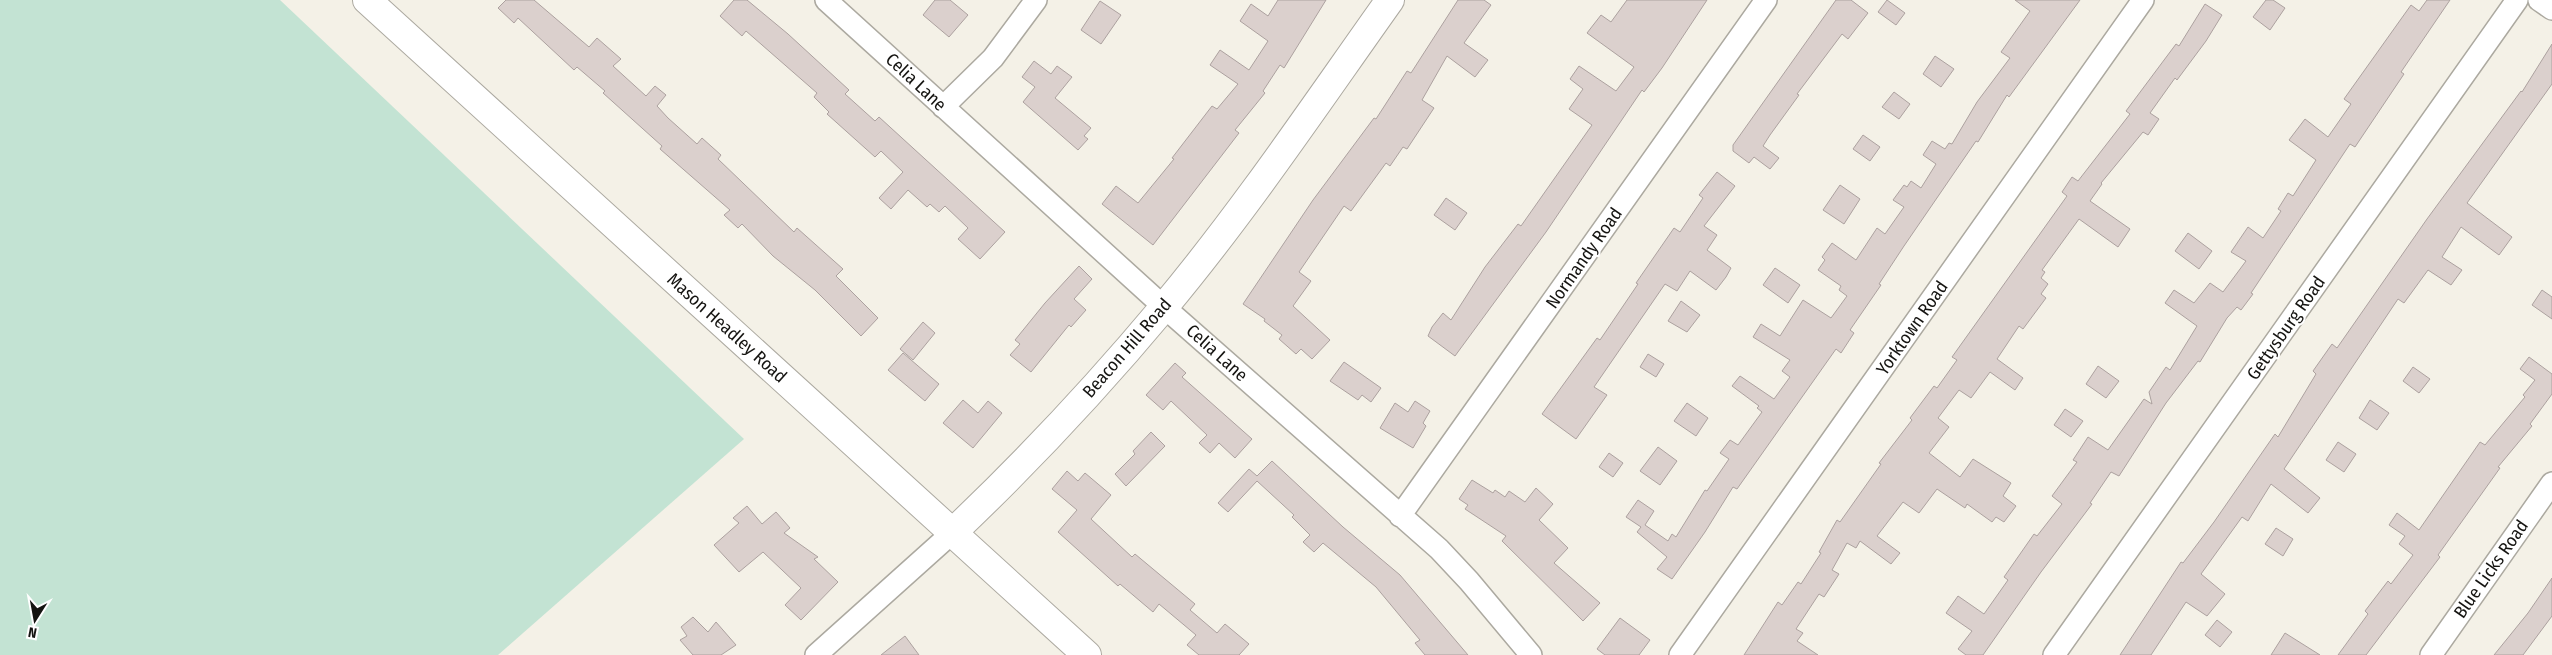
<svg xmlns="http://www.w3.org/2000/svg" width="2552" height="655" font-family="'Fira Sans Condensed',sans-serif">
<style>
.green{fill:#c3e3d3}
.building{fill:#dbd0cd;stroke:#aca19f}
.lines{fill:none;stroke-linecap:round;stroke-linejoin:round}
.street-casing{stroke:#aca9a0;stroke-width:24}
.secondary-casing{stroke:#aca9a0;stroke-width:30}
.street{stroke:#fff;stroke-width:21}
.secondary{stroke:#fff;stroke-width:28}
.labels{text-anchor:middle;stroke-width:4;stroke-linejoin:round;paint-order:stroke}
.street-label{font-size:18px;fill:#151411;stroke:#fff}
</style>
<rect width="100%" height="100%" fill="#f4f1e7"/>
<path class="green" d="M0 0H280L744 439 498 655H0Z"/>
<path class="building" d="M506 0H534L589 47 597 38 621 59 613 66 646 96 655 86 666 95 657 106 668 118 697 144 702 138 721 155 718 159 794 232 797 228 843 269 836 276 878 318 861 336 815 290 773 256 742 224 738 228 724 215 730 210 660 149 662 146 603 93 605 91 577 67 574 70 518 18 514 23 498 8Z
M734 0H747L788 34 849 90 845 94 875 121 879 117 1005 232 980 259 958 239 968 228 945 206 939 212 930 204 927 207 908 190 891 209 879 198 903 172 881 151 875 157 827 114 829 112 814 97 817 93 746 31 742 36 720 16Z
M935 0H950L968 15 949 37 923 15Z
M1278 0H1326L1284 68 1280 65 1263 91 1265 93 1235 130 1239 133 1153 245 1102 204 1116 186 1138 203 1174 159 1172 158 1212 106 1217 109 1238 84 1210 65 1220 50 1249 70 1268 41 1240 21 1251 4 1268 16Z
M1458 0H1484L1491 5 1464 43 1488 60 1475 77 1447 56 1422 100 1434 108 1407 149 1403 147 1390 166 1386 163 1351 211 1344 206 1299 272 1311 281 1293 306 1330 340 1312 359 1301 349 1296 354 1279 339 1282 335 1264 321 1265 319 1243 304 1313 200 1374 118 1376 119 1407 71 1411 73Z
M1627 0H1707L1662 68 1644 92 1642 90 1546 232 1455 356 1428 336 1432 327 1443 313 1451 320 1485 267 1518 224 1521 226 1592 125 1569 109 1583 89 1570 79 1579 66 1616 91 1634 67 1587 33 1601 15 1611 22Z
M1836 0H1851L1868 13 1848 39 1842 34 1797 94 1799 95 1770 135 1763 146 1779 158 1770 169 1754 157 1749 163 1733 151V145Z
M1887 0 1905 13 1896 25 1878 12Z
M2015 0H2080L2009 97 2007 95 1978 142 1976 141 1904 246 1879 284 1881 285 1850 330 1854 333 1841 353 1836 349 1737 489 1733 487 1705 532 1672 579 1657 569 1667 557 1637 532 1641 527 1626 517 1638 500 1654 511 1645 525 1668 541 1672 534 1676 537 1705 490 1707 491 1729 459 1720 453 1730 440 1738 445 1762 412 1757 408 1759 406 1732 386 1740 376 1774 399 1790 377 1782 371 1790 360 1753 337 1761 324 1780 336 1803 300 1831 318 1847 296 1839 290 1841 286 1818 270 1825 260 1822 257 1832 243 1856 260 1877 228 1885 234 1904 207 1893 200 1904 185 1907 187 1911 181 1921 188 1936 164 1923 155 1932 141 1945 149 1949 143 1952 144 1977 102 2010 58 2001 52 2030 11Z
M2266 0H2273L2285 8 2270 30 2253 17Z
M2427 0H2450L2401 72 2404 74 2355 147 2350 144 2251 293 2253 294 2241 310 2237 307 2227 318 2200 362 2198 361 2166 403 2119 476 2111 472 2090 503 2092 504 2041 572 1983 655H1966L1958 649 1972 631 1946 613 1958 596 1984 614 2008 580 2004 577 2034 534 2037 536 2062 504 2052 496 2077 462 2073 460 2088 437 2108 450 2144 399 2152 404 2149 392 2166 367 2170 370 2197 326 2165 303 2174 290 2194 303 2210 283 2223 292 2246 261 2231 252 2248 227 2263 238 2281 211 2278 209 2288 193 2293 196 2316 160 2289 140 2305 119 2328 137 2351 104 2344 99 2411 5 2419 11Z
M1100 1 1121 15 1101 44 1081 30Z
M2205 4 2222 15 2206 41 2177 80 2175 78 2150 113 2159 119 2148 135 2143 132 2101 183 2102 184 2090 201 2130 229 2118 247 2079 219 2042 270 2045 272 2041 278 2048 284 2041 294 2046 298 2023 329 2019 326 1997 359 2023 378 2015 390 1990 372 1971 398 1959 390 1938 418 1949 427 1929 453 1960 477 1973 459 2011 483 2003 496 2016 506 2004 522 1996 517 1992 522 1967 504 1965 508 1937 489 1919 513 1903 502 1877 536 1900 553 1891 564 1860 541 1856 548 1847 543 1832 570 1839 574 1824 597 1819 594 1796 629 1803 633 1797 641 1818 655H1744L1778 602 1782 605 1798 582 1801 584 1821 553 1819 552 1837 520 1840 522 1881 464 1879 463 1912 420 1910 418 1934 386 1937 388 1957 360 1952 357 2067 196 2062 192 2072 177 2078 181 2130 114 2126 111 2176 44 2179 46Z
M2552 44V84L2467 203 2512 237 2499 255 2461 227 2442 257 2462 270 2451 285 2428 270 2404 303 2398 299 2284 469 2320 498 2308 513 2271 484 2248 521 2242 517 2201 574 2225 594 2207 616 2186 602 2151 655H2120L2181 562 2183 563 2214 522 2275 434 2278 437 2316 374 2313 371 2332 344 2337 348 2427 219 2521 91 2522 92Z
M1935 56 1954 69 1941 87 1923 74Z
M1034 61 1051 74 1057 66 1072 77 1055 98 1091 128 1084 136 1088 139 1078 150 1023 102 1035 87 1022 77Z
M1894 92 1910 104 1899 119 1882 107Z
M1863 135 1880 147 1870 161 1853 149Z
M1717 172 1735 186 1704 226 1717 235 1707 250 1731 268 1726 277 1716 290 1690 271 1677 291 1665 284 1594 387 1607 395 1576 439 1542 414 1597 338 1600 340 1638 284 1636 283 1674 228 1680 232 1703 198 1699 195Z
M1840 185 1860 199 1844 224 1823 210Z
M1446 198 1467 213 1455 230 1434 215Z
M2188 233 2212 251 2199 269 2175 251Z
M1079 266 1092 279 1074 299 1086 310 1071 327 1069 325 1031 372 1010 355 1020 344 1015 340 1045 303Z
M1775 268 1800 285 1788 303 1763 285Z
M2542 290 2552 297V319L2532 305Z
M1681 301 1700 315 1687 332 1668 321Z
M923 322 935 333 913 360 900 349Z
M903 353 939 384 925 401 888 370Z
M1648 354 1664 364 1656 377 1640 367Z
M2529 357 2552 374V394L2530 424 2532 426 2498 467 2500 468 2438 555 2440 557 2366 655H2338L2368 614 2365 611 2388 581 2391 584 2413 555 2399 544 2405 536 2389 525 2397 513 2419 530 2480 442 2485 445 2525 397 2523 395 2535 380 2520 369Z
M1344 362 1381 388 1371 402 1362 395 1358 400 1330 381Z
M1175 363 1186 373 1182 377 1252 439 1235 458 1219 443 1210 453 1199 443 1207 435 1171 401 1163 410 1146 395Z
M2098 366 2119 381 2106 398 2086 384Z
M2413 367 2430 379 2419 393 2403 381Z
M963 400 978 413 988 401 1002 413 973 448 943 423Z
M2370 400 2389 413 2377 430 2359 418Z
M1415 401 1430 411 1423 423 1426 426 1413 448 1380 428 1395 403 1408 412Z
M1687 403 1708 418 1696 436 1674 421Z
M2065 409 2083 421 2071 437 2054 425Z
M1151 432 1165 446 1126 486 1115 474 1135 454 1133 451Z
M2338 442 2356 454 2344 472 2326 460Z
M1658 447 1677 461 1660 485 1640 471Z
M1609 453 1623 463 1613 477 1599 467Z
M1272 461 1343 527 1400 575 1468 655H1425L1415 643 1420 640 1376 587 1323 543 1314 552 1303 542 1310 535 1292 517 1294 515 1257 481 1228 512 1218 503 1249 469 1257 476Z
M1067 471 1078 481 1085 473 1111 495 1091 519 1132 557 1135 554 1195 604 1190 610 1217 633 1225 624 1249 644 1239 655H1199L1187 645 1196 635 1159 604 1153 612 1120 584 1118 586 1058 532 1077 510 1052 489Z
M1472 480 1493 493 1495 490 1505 497 1509 491 1525 502 1536 488 1553 504 1539 520 1568 548 1554 563 1600 603 1583 621 1502 541 1506 536 1465 509 1468 505 1459 499Z
M747 506 762 524 776 512 790 528 784 533 818 557 814 559 838 582 801 620 785 605 801 588 763 552 739 572 714 545 739 523 733 518Z
M2276 528 2293 539 2283 556 2265 544Z
M2552 578V616L2523 655H2494L2528 613Z
M693 617 708 632 716 622 736 645 721 655H693L680 640 687 636 681 627Z
M1620 618 1650 640 1639 655H1605L1597 649Z
M2217 620 2232 632 2220 647 2205 635Z
M2285 633 2320 655H2271Z
M905 636 919 655H881Z"/>
<g class="lines">
<defs>
<path id="street" d="M826 0 1164 307 1439 549 1469 581 1531 655
M2539 0 2552 9
M943 107 993 58 1036 0
M1400 516 1766 0
M816 655 952 533
M1680 655 2143 0
M2054 655 2517 0
M2431 655 2552 483"/>
<path id="secondary" d="M367 0 1087 655
M952 533C1027 462 1098 386 1164 307 1245 210 1316 104 1390 0"/>
</defs>
<use href="#street" class="street-casing"/>
<use href="#secondary" class="secondary-casing"/>
<use href="#street" class="street"/>
<use href="#secondary" class="secondary"/>
</g>
<g class="labels">
<g class="street-label">
<text transform="translate(916 82) rotate(43)" y="6">Celia Lane</text>
<text transform="translate(1584 258) rotate(-55)" y="6">Normandy Road</text>
<text transform="translate(727 328) rotate(42)" y="6">Mason Headley Road</text>
<text transform="translate(1912 328) rotate(-55)" y="6">Yorktown Road</text>
<text transform="translate(2286 328) rotate(-55)" y="6">Gettysburg Road</text>
<text transform="translate(1127 348) rotate(-49)" y="6">Beacon Hill Road</text>
<text transform="translate(1217 353) rotate(42)" y="6">Celia Lane</text>
<text transform="translate(2491 569) rotate(-55)" y="6">Blue Licks Road</text>
</g>
</g>
<g transform="translate(35 620) rotate(191)" stroke="#ffffff" stroke-width="4" paint-order="stroke">
<path d="M0-4L9 19L0 12L-9 19Z" fill="#151411"/>
<text y="-8" font-size="14" font-weight="bold" text-anchor="middle" fill="#151411">N</text>
</g>
</svg>
